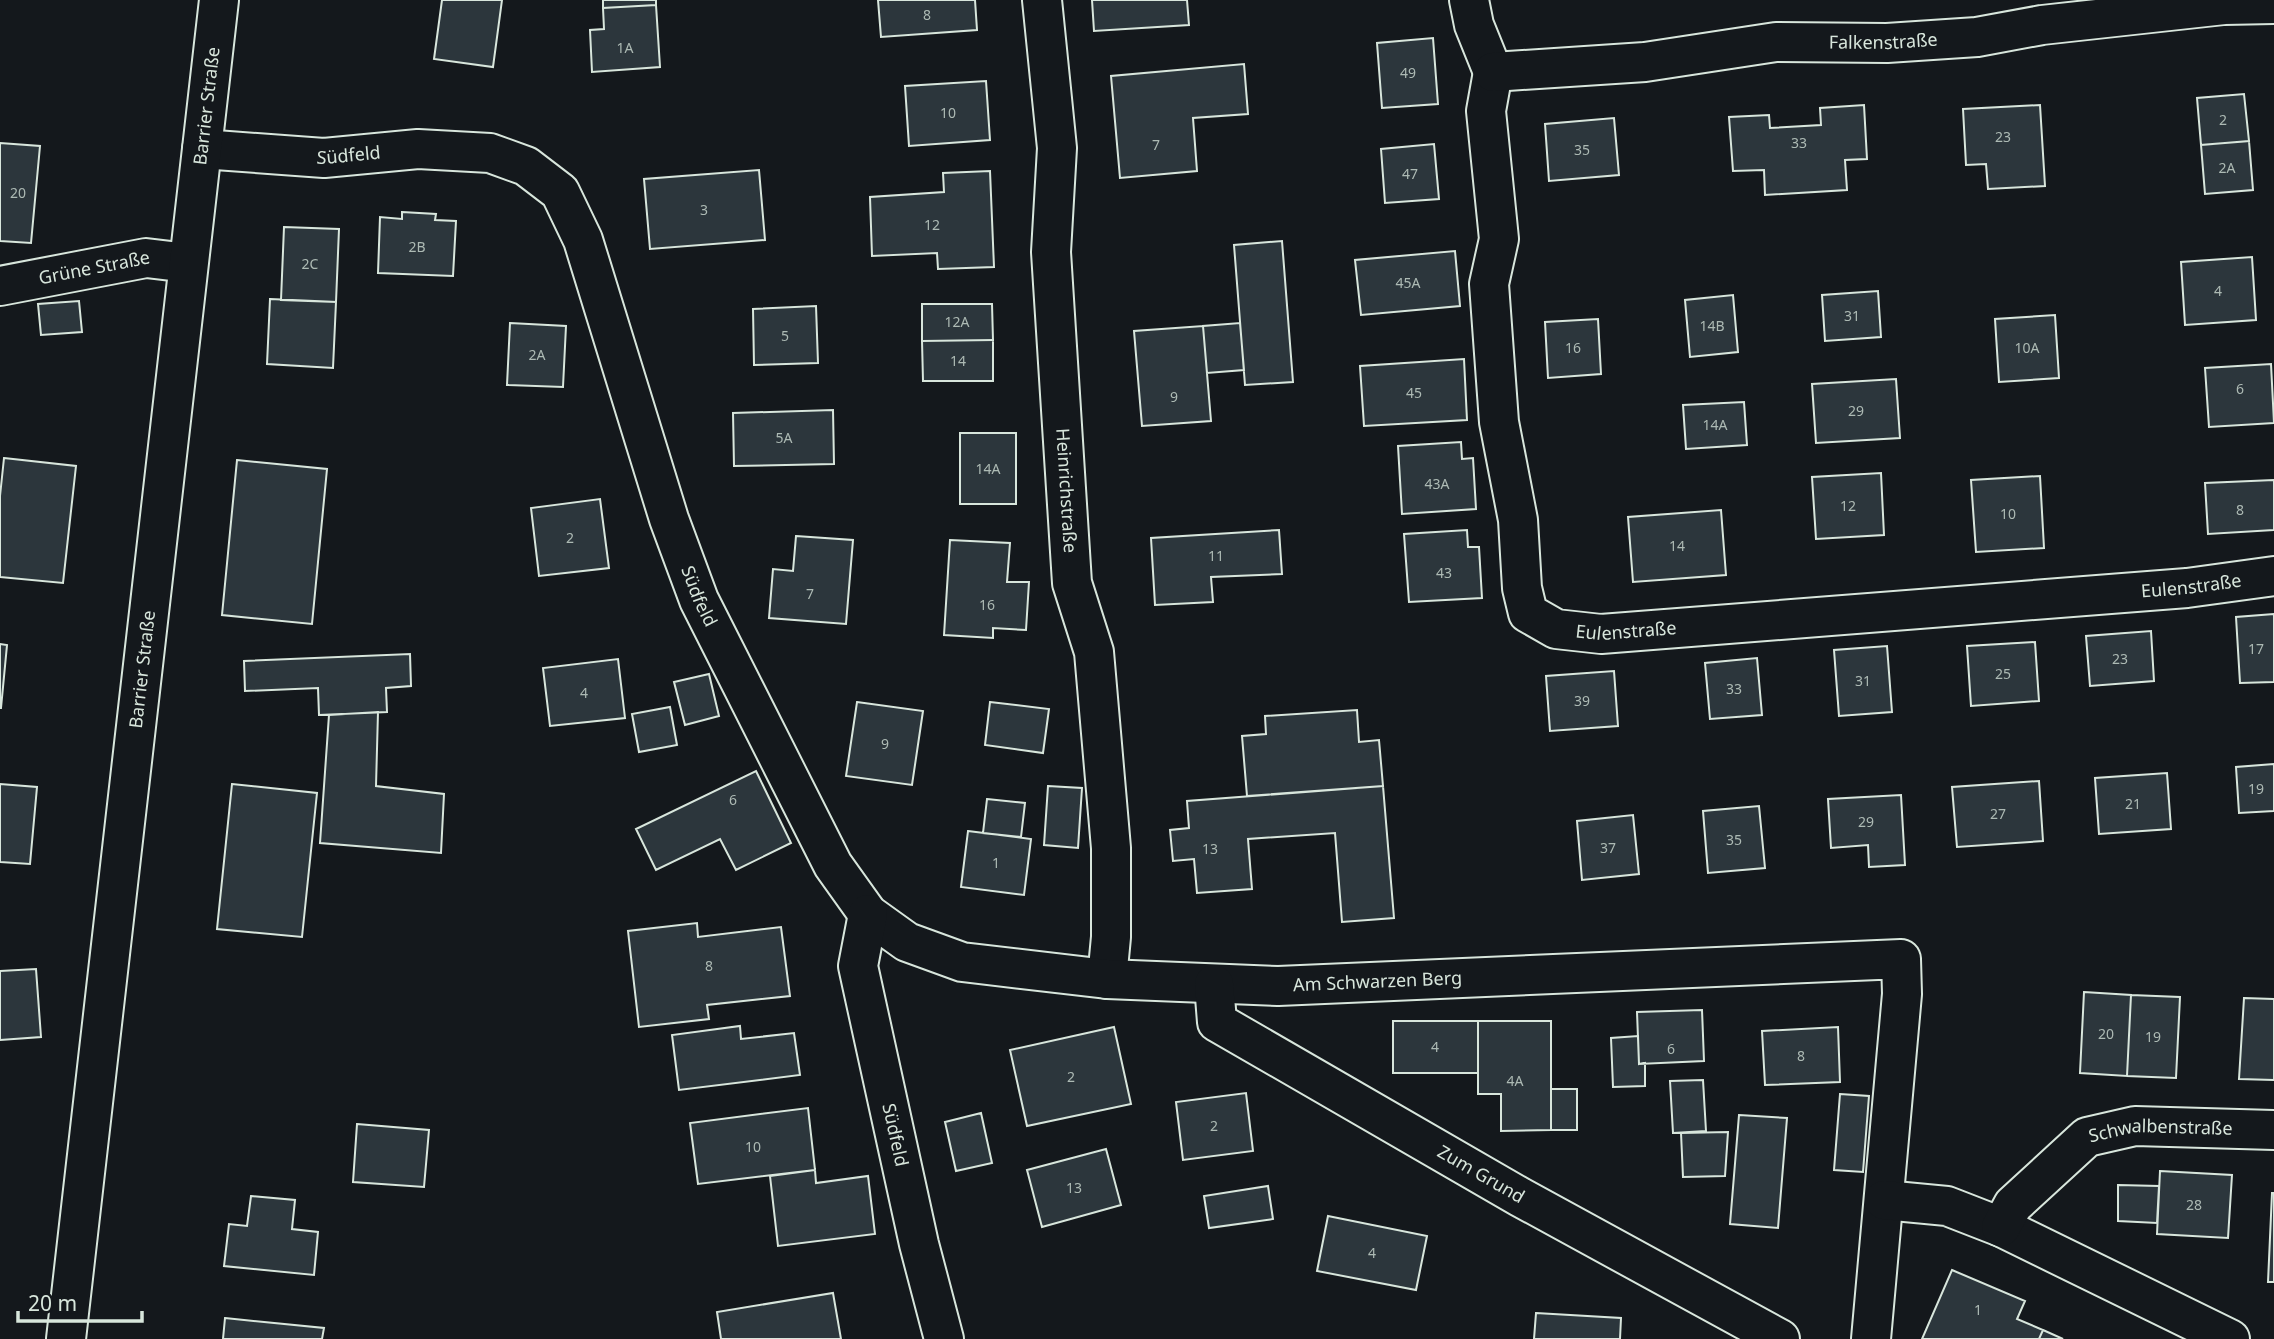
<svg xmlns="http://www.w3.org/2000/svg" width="2274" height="1339" font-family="'Noto Sans',sans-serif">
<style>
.building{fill:#2c363c;stroke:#d8e6dc;stroke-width:2}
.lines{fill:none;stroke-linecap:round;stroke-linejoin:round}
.minor-casing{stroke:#d8e6dc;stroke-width:42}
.major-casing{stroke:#d8e6dc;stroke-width:42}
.minor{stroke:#14181c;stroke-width:38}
.major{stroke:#14181c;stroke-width:38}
.labels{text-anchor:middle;stroke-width:5;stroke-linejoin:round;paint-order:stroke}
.number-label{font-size:14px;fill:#adbab4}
.street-label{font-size:18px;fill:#d8e6dc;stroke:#14181c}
</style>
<rect width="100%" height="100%" fill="#14181c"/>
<path class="building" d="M442 0H502L493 67 434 59Z
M603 0H656V5L603 8Z
M878 0H975L977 30 881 37Z
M1092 0H1187L1189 25 1094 31Z
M656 5 660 67 592 72 590 30 604 29 603 8Z
M1433 38 1438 104 1382 108 1377 43Z
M1244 64 1248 114 1193 118 1197 171 1120 178 1111 76Z
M986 81 990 140 909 146 905 86Z
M2244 94 2249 141 2201 145 2197 98Z
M1864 105 1867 159 1845 160 1847 190 1765 195 1764 170 1733 171 1729 117 1769 115 1770 128 1821 125 1820 108Z
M2040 105 2045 186 1988 189 1986 164 1966 165 1963 109Z
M1614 118 1619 175 1549 181 1545 124Z
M2249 141 2253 190 2205 194 2201 145Z
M0 143 40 146 31 243 0 241Z
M1434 144 1439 199 1385 203 1381 149Z
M759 170 765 240 650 249 644 179Z
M990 171 994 267 938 269 937 253 872 256 870 197 944 192 943 173Z
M402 212 436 214 435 220 456 221 453 276 378 273 380 217 402 219Z
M284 227 339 229 336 302 281 300Z
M1282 241 1293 382 1245 385 1234 245Z
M1455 251 1460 306 1361 315 1355 260Z
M2252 257 2256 320 2185 325 2181 262Z
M1878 291 1881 337 1825 341 1822 295Z
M1733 295 1738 352 1690 357 1685 300Z
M270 299 336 302 333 368 267 364Z
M79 301 82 332 41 335 38 304Z
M922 304H992L993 340 922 341Z
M816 306 818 363 754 365 753 309Z
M2055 315 2059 378 1999 382 1995 319Z
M1598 319 1601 374 1548 378 1545 322Z
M510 323 566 326 563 387 507 385Z
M1240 323 1244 370 1207 373 1203 326Z
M1203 326 1211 421 1142 426 1134 331Z
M993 340V381H923L922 341Z
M1464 359 1467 420 1364 426 1360 366Z
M2271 364 2274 423 2209 427 2205 368Z
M1896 379 1900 438 1816 443 1812 384Z
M1744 402 1747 445 1686 449 1683 405Z
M833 410 834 464 734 466 733 413Z
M960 433H1016V504H960Z
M1461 442 1462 459 1473 458 1476 509 1402 514 1398 446Z
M4 458 76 466 63 583 0 577V496Z
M237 460 327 469 312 624 222 615Z
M1881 473 1884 535 1816 539 1812 477Z
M2040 476 2044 548 1976 552 1971 480Z
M2274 480V530L2208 534 2205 483Z
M600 499 609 568 539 576 531 508Z
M1721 510 1726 575 1633 582 1628 517Z
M1279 530 1282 574 1211 577 1213 602 1155 605 1151 538Z
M1467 530 1468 547H1479L1482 598 1409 602 1404 534Z
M796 536 853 540 846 624 769 618 773 569 793 571Z
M950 540 1010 543 1007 582H1029L1026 630 993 628V638L944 635Z
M2274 614V682L2240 683 2236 617Z
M2151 631 2154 681 2090 686 2086 636Z
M2035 642 2039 701 1971 706 1967 646Z
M0 644 7 645 1 708H0Z
M1887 646 1892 712 1839 716 1834 650Z
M410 654 411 686 386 688 387 712 319 715 318 688 245 691 244 661Z
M1757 658 1762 715 1710 719 1705 663Z
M618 659 625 718 550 726 543 668Z
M1614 671 1618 726 1550 731 1546 676Z
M709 674 719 716 685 725 674 682Z
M857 702 923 711 912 785 846 776Z
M990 702 1049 709 1043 753 985 745Z
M670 707 677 745 639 752 632 714Z
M1357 710 1359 742 1379 740 1383 786 1247 796 1242 736 1266 734 1265 716Z
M378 712 376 786 444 794 441 853 320 843 329 715Z
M2274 764V811L2239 813 2236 767Z
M756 771 791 843 736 870 720 839 656 870 636 829Z
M2167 773 2171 829 2099 834 2095 778Z
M2039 781 2043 841 1957 847 1952 787Z
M0 784 37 787 30 864 0 862Z
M232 784 317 793 302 937 217 929Z
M1048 786 1082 788 1078 848 1044 845Z
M1383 786 1394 918 1342 922 1335 833 1248 839 1252 889 1197 893 1194 859 1173 861 1170 830 1189 828 1187 801Z
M1901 795 1905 865 1869 867 1868 845 1831 848 1828 799Z
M987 799 1025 803 1021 837 983 833Z
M1759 806 1765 868 1708 873 1703 811Z
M1633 815 1639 874 1582 880 1577 821Z
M968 831 1031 839 1024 895 961 887Z
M697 923 698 937 781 927 790 996 707 1005 709 1019 639 1027 628 931Z
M36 969 41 1037 0 1040V971Z
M2084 992 2131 995 2127 1076 2080 1073Z
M2131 995 2180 997 2176 1078 2127 1076Z
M2244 998 2274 999V1080L2239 1079Z
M1702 1010 1704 1061 1639 1064 1637 1012Z
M1393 1021H1478V1073H1393Z
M1478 1021H1551V1130L1501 1131V1094H1478Z
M740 1026 741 1039 794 1033 800 1075 679 1090 672 1035Z
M1114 1027 1131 1104 1027 1126 1010 1050Z
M1838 1027 1840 1082 1765 1085 1762 1031Z
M1638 1036 1639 1064 1645 1063V1086L1613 1087 1611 1038Z
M1703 1080 1706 1131 1673 1133 1670 1081Z
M1551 1089H1577V1130H1551Z
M1246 1093 1253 1151 1183 1160 1176 1102Z
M1840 1094 1869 1096 1863 1172 1834 1170Z
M808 1108 815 1170 698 1184 690 1123Z
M981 1113 992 1163 956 1171 945 1122Z
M1739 1115 1787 1118 1778 1228 1730 1224Z
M357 1124 429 1130 424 1187 353 1182Z
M1728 1132 1725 1176 1683 1177 1681 1133Z
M1106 1149 1121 1205 1042 1227 1027 1170Z
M815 1170 816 1183 868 1176 875 1234 778 1246 770 1176Z
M2160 1171 2232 1175 2228 1238 2157 1234Z
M2118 1185 2159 1186 2157 1223 2118 1221Z
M1268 1186 1273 1219 1209 1228 1204 1196Z
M2272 1193H2274V1282H2268Z
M251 1196 295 1200 292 1229 318 1232 314 1275 224 1266 229 1224 247 1226Z
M1328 1216 1427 1236 1416 1290 1317 1271Z
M1952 1270 2025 1301 2017 1319 2043 1330 2039 1339H1922Z
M833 1293 841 1339H721L717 1312Z
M1536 1313 1621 1318 1620 1339H1534Z
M225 1318 324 1328 322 1339H223Z
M2043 1330 2063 1339H2039Z"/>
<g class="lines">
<defs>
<g id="minor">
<path id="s1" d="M1042 0 1057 148 1051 252 1072 583 1094 652 1111 848V937L1107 979"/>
<path d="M1469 0 1474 25 1493 72"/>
<path id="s2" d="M1493 72 1486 111 1499 239 1489 284 1499 422 1518 520 1522 588 1528 613 1556 629 1601 634 2187 588 2274 576"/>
<path id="s3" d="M1493 72 1645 62 1776 42 1887 43 1977 37 2042 25 2224 5 2274 4"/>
<path id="s4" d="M202 149 324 158 418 149 490 153 526 166 560 192 583 240 669 519 699 600 833 865 868 914 907 942 962 962 1107 979 1278 986 1901 959 1902 994 1871 1339"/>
<path id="s5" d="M0 286 146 258 188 263"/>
<path id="s6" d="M868 914 858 966 919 1244 944 1339"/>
<path id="s7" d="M1214 984 1217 1022 1520 1197 1780 1339"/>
<path d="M1884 1200 1947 1206 2001 1227 2230 1339"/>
<path id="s8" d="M2001 1227 2013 1205 2087 1137 2135 1126 2274 1130"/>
</g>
<g id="major">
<path id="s9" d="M66 1339 219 0"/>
</g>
</defs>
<use href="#minor" class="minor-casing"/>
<use href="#major" class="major-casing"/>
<use href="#minor" class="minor"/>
<use href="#major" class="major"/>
</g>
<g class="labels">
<g class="number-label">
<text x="927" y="20">8</text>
<text x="625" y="53">1A</text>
<text x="1408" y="78">49</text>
<text x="948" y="118">10</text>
<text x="2223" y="125">2</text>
<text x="2003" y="142">23</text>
<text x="1799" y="148">33</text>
<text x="1156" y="150">7</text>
<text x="1582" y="155">35</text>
<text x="2227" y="173">2A</text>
<text x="1410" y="179">47</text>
<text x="18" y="198">20</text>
<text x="704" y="215">3</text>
<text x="932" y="230">12</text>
<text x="417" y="252">2B</text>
<text x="310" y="269">2C</text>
<text x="1408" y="288">45A</text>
<text x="2218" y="296">4</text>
<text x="1852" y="321">31</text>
<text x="957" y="327">12A</text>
<text x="1712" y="331">14B</text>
<text x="785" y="341">5</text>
<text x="1573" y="353">16</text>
<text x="2027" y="353">10A</text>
<text x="537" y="360">2A</text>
<text x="958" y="366">14</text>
<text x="2240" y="394">6</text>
<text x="1414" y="398">45</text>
<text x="1174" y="402">9</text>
<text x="1856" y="416">29</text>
<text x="1715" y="430">14A</text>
<text x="784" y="443">5A</text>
<text x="988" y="474">14A</text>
<text x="1437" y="489">43A</text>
<text x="1848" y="511">12</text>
<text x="2240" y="515">8</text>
<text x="2008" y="519">10</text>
<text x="570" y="543">2</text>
<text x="1677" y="551">14</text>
<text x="1216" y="561">11</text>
<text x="1444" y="578">43</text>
<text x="810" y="599">7</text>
<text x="987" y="610">16</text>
<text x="2256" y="654">17</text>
<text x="2120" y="664">23</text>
<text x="2003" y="679">25</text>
<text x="1863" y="686">31</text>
<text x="1734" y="694">33</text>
<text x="584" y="698">4</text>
<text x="1582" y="706">39</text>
<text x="885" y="749">9</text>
<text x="2256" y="794">19</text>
<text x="733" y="805">6</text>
<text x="2133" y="809">21</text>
<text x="1998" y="819">27</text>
<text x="1866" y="827">29</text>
<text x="1734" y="845">35</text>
<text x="1608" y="853">37</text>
<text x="1210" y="854">13</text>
<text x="996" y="868">1</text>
<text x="709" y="971">8</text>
<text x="2106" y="1039">20</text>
<text x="2153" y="1042">19</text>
<text x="1435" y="1052">4</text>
<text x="1671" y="1054">6</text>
<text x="1801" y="1061">8</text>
<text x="1071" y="1082">2</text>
<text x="1515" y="1086">4A</text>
<text x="1214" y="1131">2</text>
<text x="753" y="1152">10</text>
<text x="1074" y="1193">13</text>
<text x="2194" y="1210">28</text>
<text x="1372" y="1258">4</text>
<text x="1978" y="1315">1</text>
</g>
<g class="street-label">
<text dy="6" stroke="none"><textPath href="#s3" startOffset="392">Falkenstraße</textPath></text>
<text dy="6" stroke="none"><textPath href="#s9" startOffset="1241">Barrier Straße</textPath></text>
<text dy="6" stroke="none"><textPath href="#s4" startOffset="147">Südfeld</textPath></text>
<text dy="6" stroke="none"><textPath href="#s5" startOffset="96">Grüne Straße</textPath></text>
<text dy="6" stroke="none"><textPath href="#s1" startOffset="492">Heinrichstraße</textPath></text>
<text dy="6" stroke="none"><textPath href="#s2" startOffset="1216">Eulenstraße</textPath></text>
<text dy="6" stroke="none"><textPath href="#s4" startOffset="798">Südfeld</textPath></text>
<text dy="6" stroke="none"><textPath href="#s2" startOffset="649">Eulenstraße</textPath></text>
<text dy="6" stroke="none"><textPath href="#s9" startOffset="674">Barrier Straße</textPath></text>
<text dy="6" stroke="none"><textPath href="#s4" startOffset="1682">Am Schwarzen Berg</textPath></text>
<text dy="6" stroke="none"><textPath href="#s6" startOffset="226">Südfeld</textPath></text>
<text dy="6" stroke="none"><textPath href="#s8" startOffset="200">Schwalbenstraße</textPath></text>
<text dy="6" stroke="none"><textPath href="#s7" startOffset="343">Zum Grund</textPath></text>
</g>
</g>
<path d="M18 1311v10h124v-10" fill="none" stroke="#d8e6dc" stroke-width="3.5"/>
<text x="28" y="1311" font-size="21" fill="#d8e6dc" stroke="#14181c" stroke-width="5" paint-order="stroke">20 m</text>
</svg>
